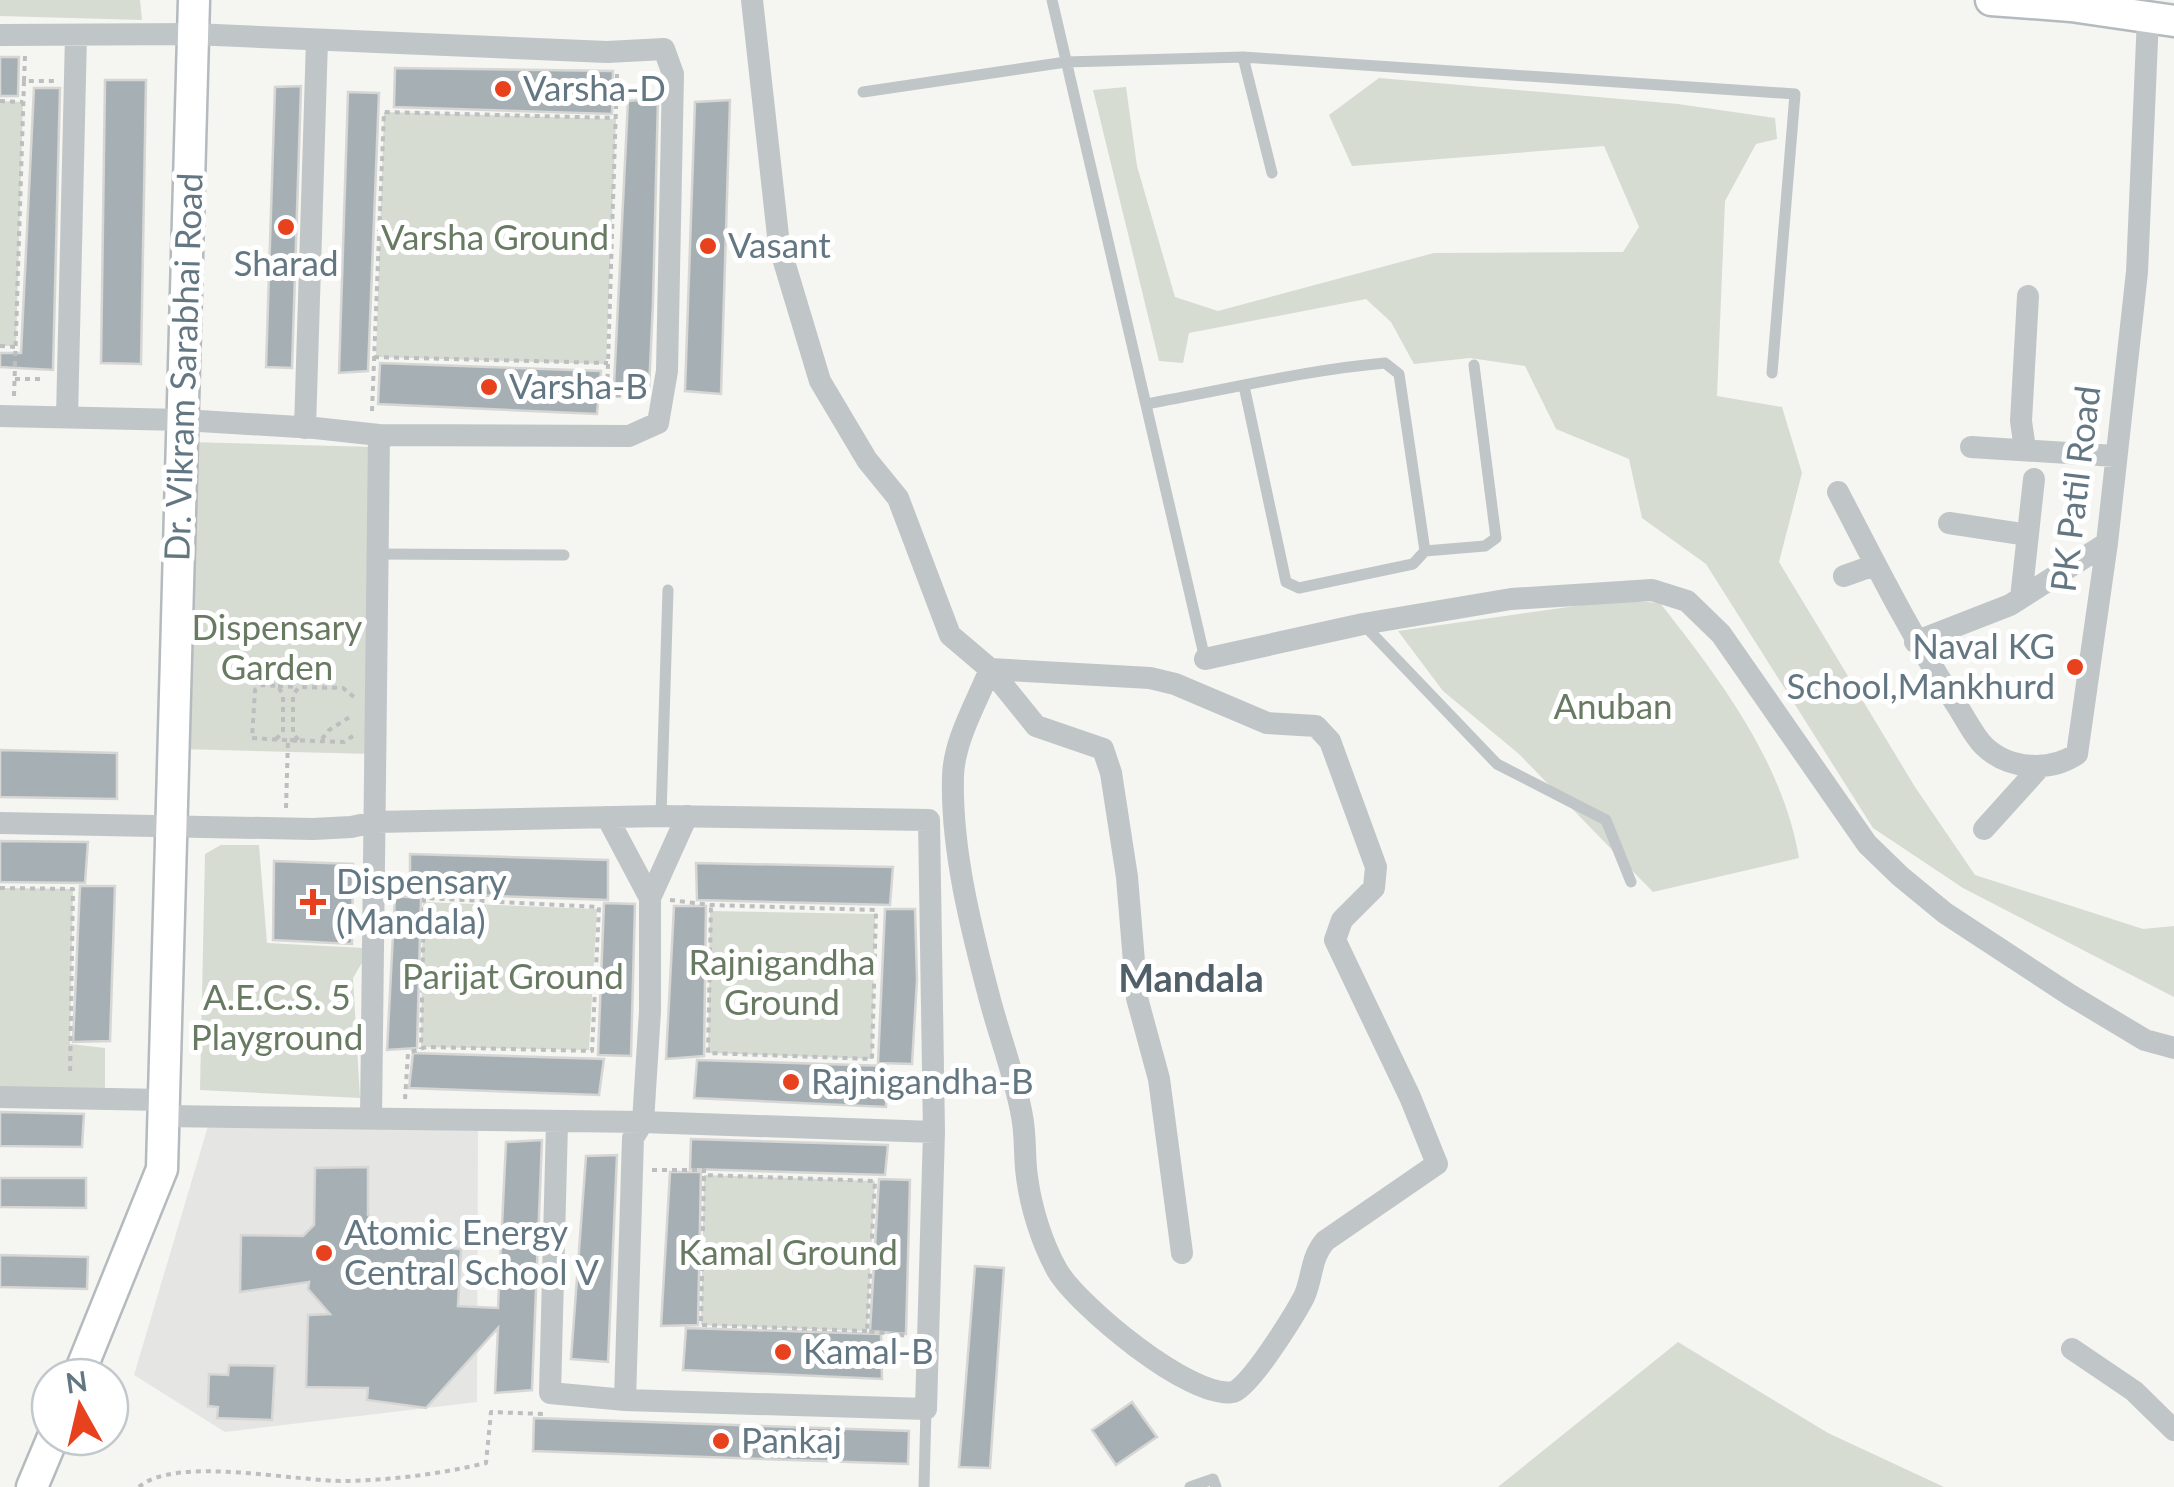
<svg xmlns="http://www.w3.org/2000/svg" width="2174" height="1487" font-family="Lato,sans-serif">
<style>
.built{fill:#e5e6e4}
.green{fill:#d6dcd2}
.building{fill:#a6b0b4;stroke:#d6d6d4;stroke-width:2.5}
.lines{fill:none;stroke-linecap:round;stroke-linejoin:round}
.secondary-casing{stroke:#b4babe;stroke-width:35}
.path{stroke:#bcbec0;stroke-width:4;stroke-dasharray:5 5;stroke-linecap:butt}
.lane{stroke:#c0c5c7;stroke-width:11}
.street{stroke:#c0c5c7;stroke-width:22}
.secondary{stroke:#fff;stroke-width:30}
.poi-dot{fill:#e7411e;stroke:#fff;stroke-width:4}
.labels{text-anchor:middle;stroke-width:10;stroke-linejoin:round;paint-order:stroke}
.poi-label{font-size:35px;fill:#637783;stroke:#fff;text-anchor:start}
.park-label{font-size:35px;fill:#687a62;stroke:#fff}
.street-label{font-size:35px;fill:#637783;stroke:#fff}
.neighbourhood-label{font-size:38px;font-weight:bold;fill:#515f68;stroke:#fff}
</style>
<rect width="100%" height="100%" fill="#f5f5f1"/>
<path class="built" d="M208 1126 478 1130 477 1402 225 1432 134 1375Z"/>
<path class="green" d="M0 0H140L142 20 0 16Z
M1379 78 1678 104 1775 118 1777 139 1756 144 1725 201 1717 396 1782 407 1802 473 1779 562 1915 787 1975 875 2143 929 2174 926V997L1963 888 1873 828 1706 564 1642 518 1629 459 1556 429 1525 366 1470 358 1414 364 1391 322 1366 299 1189 333 1183 363 1159 361 1093 90 1126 87 1137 166 1175 297 1218 311 1434 253 1623 252 1639 227 1604 146 1352 166 1329 115Z
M0 101 23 102 16 346H0Z
M384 112 616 119 606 364 376 357Z
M187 442 374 447 373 754 178 749Z
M1618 600 1660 603C1719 678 1783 762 1799 858L1653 892 1519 754 1443 691 1398 631Z
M221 845H259L267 943 364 948 363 961 353 978 360 1098 200 1090 205 854Z
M0 888 73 889 70 1044 105 1048V1093L0 1091Z
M423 902 597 909 589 1050 421 1047Z
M710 911 875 914 872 1059 708 1053Z
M704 1175 875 1181 867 1331 701 1325Z
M1678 1342 1828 1433 1944 1487H1498Z"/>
<path class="building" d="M0 57H19L18 96H0Z
M395 68 613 71 612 114 394 107Z
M105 80H146L141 364 101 363Z
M301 86 292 368 266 367 275 87Z
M34 88H60L53 370 0 367V353H21Z
M348 92 379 93 368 371 339 373Z
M658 98 653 302 649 389 614 385 628 101Z
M730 100 721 394 685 391 695 102Z
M380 363 601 371 597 414 378 404Z
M0 750 117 753V799L0 797Z
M0 841 88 842 85 883 0 882Z
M410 854 608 860V900L410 893Z
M274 861 353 864 352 944 273 940Z
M696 863 893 867 890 905 697 900Z
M80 886H115L110 1041 73 1042Z
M395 896 421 898 417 1048 387 1050Z
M604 903 635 904 631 1056 598 1055Z
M674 906H706L704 1056 666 1059Z
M885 909H915L917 980 912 1064 878 1063Z
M413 1053 604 1059 599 1095 409 1088Z
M697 1060 887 1066 886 1107 694 1098Z
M0 1112 84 1114 82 1147 0 1146Z
M691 1139 888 1145 885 1175 690 1169Z
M542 1140 532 1390 495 1393 498 1328 426 1408 367 1400 368 1388 306 1387 308 1315 330 1314 308 1289 309 1282 240 1292 241 1235 303 1236 314 1225 315 1168 368 1167V1215L396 1243 461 1249 458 1306 498 1308 506 1142Z
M617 1155 608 1362 571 1359 586 1156Z
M670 1172H701L698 1325 661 1326Z
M0 1178H86V1208L0 1207Z
M879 1179 910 1180 906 1334 870 1331Z
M0 1255 88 1257 87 1289 0 1287Z
M975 1266 1004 1268 990 1468 959 1467Z
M686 1328 881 1334 882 1379 683 1370Z
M229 1365 275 1366 272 1420 217 1418 218 1407 208 1406 209 1374 228 1375Z
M1132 1402 1157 1437 1116 1465 1092 1430Z
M534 1418 909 1431 908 1464 533 1451Z"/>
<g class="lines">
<defs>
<path id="secondary" d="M1991 0 2071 6 2174 21
M78 1377 162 1169 194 0
M32 1487 53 1437"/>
</defs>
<use href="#secondary" class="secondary-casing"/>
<path class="path" d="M617 74 607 395 641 397
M24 81 25 56
M0 101 23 102
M0 346 16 347
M374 357 608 363
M15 379H45
M14 396 24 81H54
M372 411 384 112 615 118
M278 686 298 687
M276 739 283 732V695L278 686 262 685 255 690 252 738 300 741 293 734V695L299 687 343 688 354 697
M322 739 329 730 353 715
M286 808 288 740 344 742 353 736
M0 888 73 889 70 1076
M670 900 711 905 876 910 872 1059 708 1053 711 905
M405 1099 408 1053 426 1047 592 1051 599 907 424 898 421 1049
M652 1170H704V1173
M867 1331 701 1325 704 1175 875 1181 867 1331 909 1336
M139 1487C175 1455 297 1482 346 1481 393 1480 440 1474 486 1463L491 1412 543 1414"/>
<path class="lane" d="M1052 0 1205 659
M1243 57 1795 94 1772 373
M863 92 1066 62 1243 57 1272 173
M1146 404C1225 390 1305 370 1385 363L1399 374 1425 551 1413 564 1299 588 1286 582 1244 386
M1425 551 1485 546 1496 538 1474 365
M378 554 564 555
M1363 624 1497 764 1606 820 1631 882
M661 816 668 590
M924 1487 926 1409
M1190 1487 1213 1479 1216 1487"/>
<path class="street" d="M752 0 779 245 820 381 867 460 898 498 950 635 990 669 1036 726 1103 749 1111 773 1127 877 1137 998 1159 1079 1182 1253
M0 35 193 34 607 52 664 49 673 74 667 371 658 423 629 436 379 435 315 428 183 420 0 416
M67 417 76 35
M305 428 317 40
M1971 447 2115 456
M2025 449 2021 421 2028 296
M1838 492C1875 563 1910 634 1954 701 1964 715 1972 734 1984 746 2009 770 2050 772 2077 754L2107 543 2137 272 2148 17
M1949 523 2028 535
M1844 576 1875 565
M2021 598 2034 479
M1915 642 2010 605 2107 543
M1205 659 1363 624 1511 599 1652 590 1687 601 1721 634 1867 844 1900 876 1945 913 2070 995 2145 1040 2174 1048
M990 669 1150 678 1175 684 1267 723 1316 726 1330 741 1376 867 1374 888 1342 920 1335 940 1410 1097 1437 1164 1325 1241C1310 1259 1313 1277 1304 1297 1295 1314 1249 1389 1233 1392 1191 1400 1077 1305 1057 1270 1042 1243 1031 1208 1027 1177 1024 1157 1026 1136 1022 1116 1015 1076 1000 1038 990 1000 971 928 951 850 953 776 954 740 977 702 990 669Z
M607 817 650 898V1011L643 1122 633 1138 625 1400
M0 823 313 829 351 827 375 822 661 816 929 820 934 1132 926 1409 625 1400 550 1393 557 1123
M1984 829 2039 768
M650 898 687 816
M0 1097 164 1100
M164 1116 643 1122 934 1132
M371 1118 379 435
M2072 1349 2134 1391 2174 1430"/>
<use href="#secondary" class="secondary"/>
</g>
<g class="poi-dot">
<circle cx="503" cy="89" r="10"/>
<circle cx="286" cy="227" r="10"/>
<circle cx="708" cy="246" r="10"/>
<circle cx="489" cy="387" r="10"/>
<circle cx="2075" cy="667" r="10"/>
<path d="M308 887h10v10h10v10h-10v10h-10v-10h-10v-10h10z"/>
<circle cx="791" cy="1082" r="10"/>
<circle cx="324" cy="1253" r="10"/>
<circle cx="783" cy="1352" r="10"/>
<circle cx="721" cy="1441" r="10"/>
</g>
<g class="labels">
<g class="poi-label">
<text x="523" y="101">Varsha-D</text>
<text x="728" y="258">Vasant</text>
<text x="286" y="276" text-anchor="middle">Sharad</text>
<text x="509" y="399">Varsha-B</text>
<text x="2055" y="659" text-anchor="end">Naval KG<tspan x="2055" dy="40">School,Mankhurd</tspan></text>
<text x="336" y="894">Dispensary<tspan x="336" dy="40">(Mandala)</tspan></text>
<text x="811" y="1094">Rajnigandha-B</text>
<text x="344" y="1245">Atomic Energy<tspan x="344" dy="40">Central School V</tspan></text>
<text x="803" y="1364">Kamal-B</text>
<text x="741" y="1453">Pankaj</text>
</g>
<g class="park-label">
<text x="495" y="250">Varsha Ground</text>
<text x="277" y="640">Dispensary<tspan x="277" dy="40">Garden</tspan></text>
<text x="1613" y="719">Anuban</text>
<text x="782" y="975">Rajnigandha<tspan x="782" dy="40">Ground</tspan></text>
<text x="513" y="989">Parijat Ground</text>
<text x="277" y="1010">A.E.C.S. 5<tspan x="277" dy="40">Playground</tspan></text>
<text x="788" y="1265">Kamal Ground</text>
</g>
<g class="street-label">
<text transform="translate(184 367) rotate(-88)" y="12">Dr. Vikram Sarabhai Road</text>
<text transform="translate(2076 489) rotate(-83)" y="12">PK Patil Road</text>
</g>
<g class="neighbourhood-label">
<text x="1191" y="992">Mandala</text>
</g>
</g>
<g transform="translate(80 1407) rotate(352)"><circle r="48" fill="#ffffff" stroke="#c1c9cd" stroke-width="2.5"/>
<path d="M0-8L18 38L0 25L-18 38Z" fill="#e7411e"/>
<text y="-15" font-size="28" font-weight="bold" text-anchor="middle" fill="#637783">N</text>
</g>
</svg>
